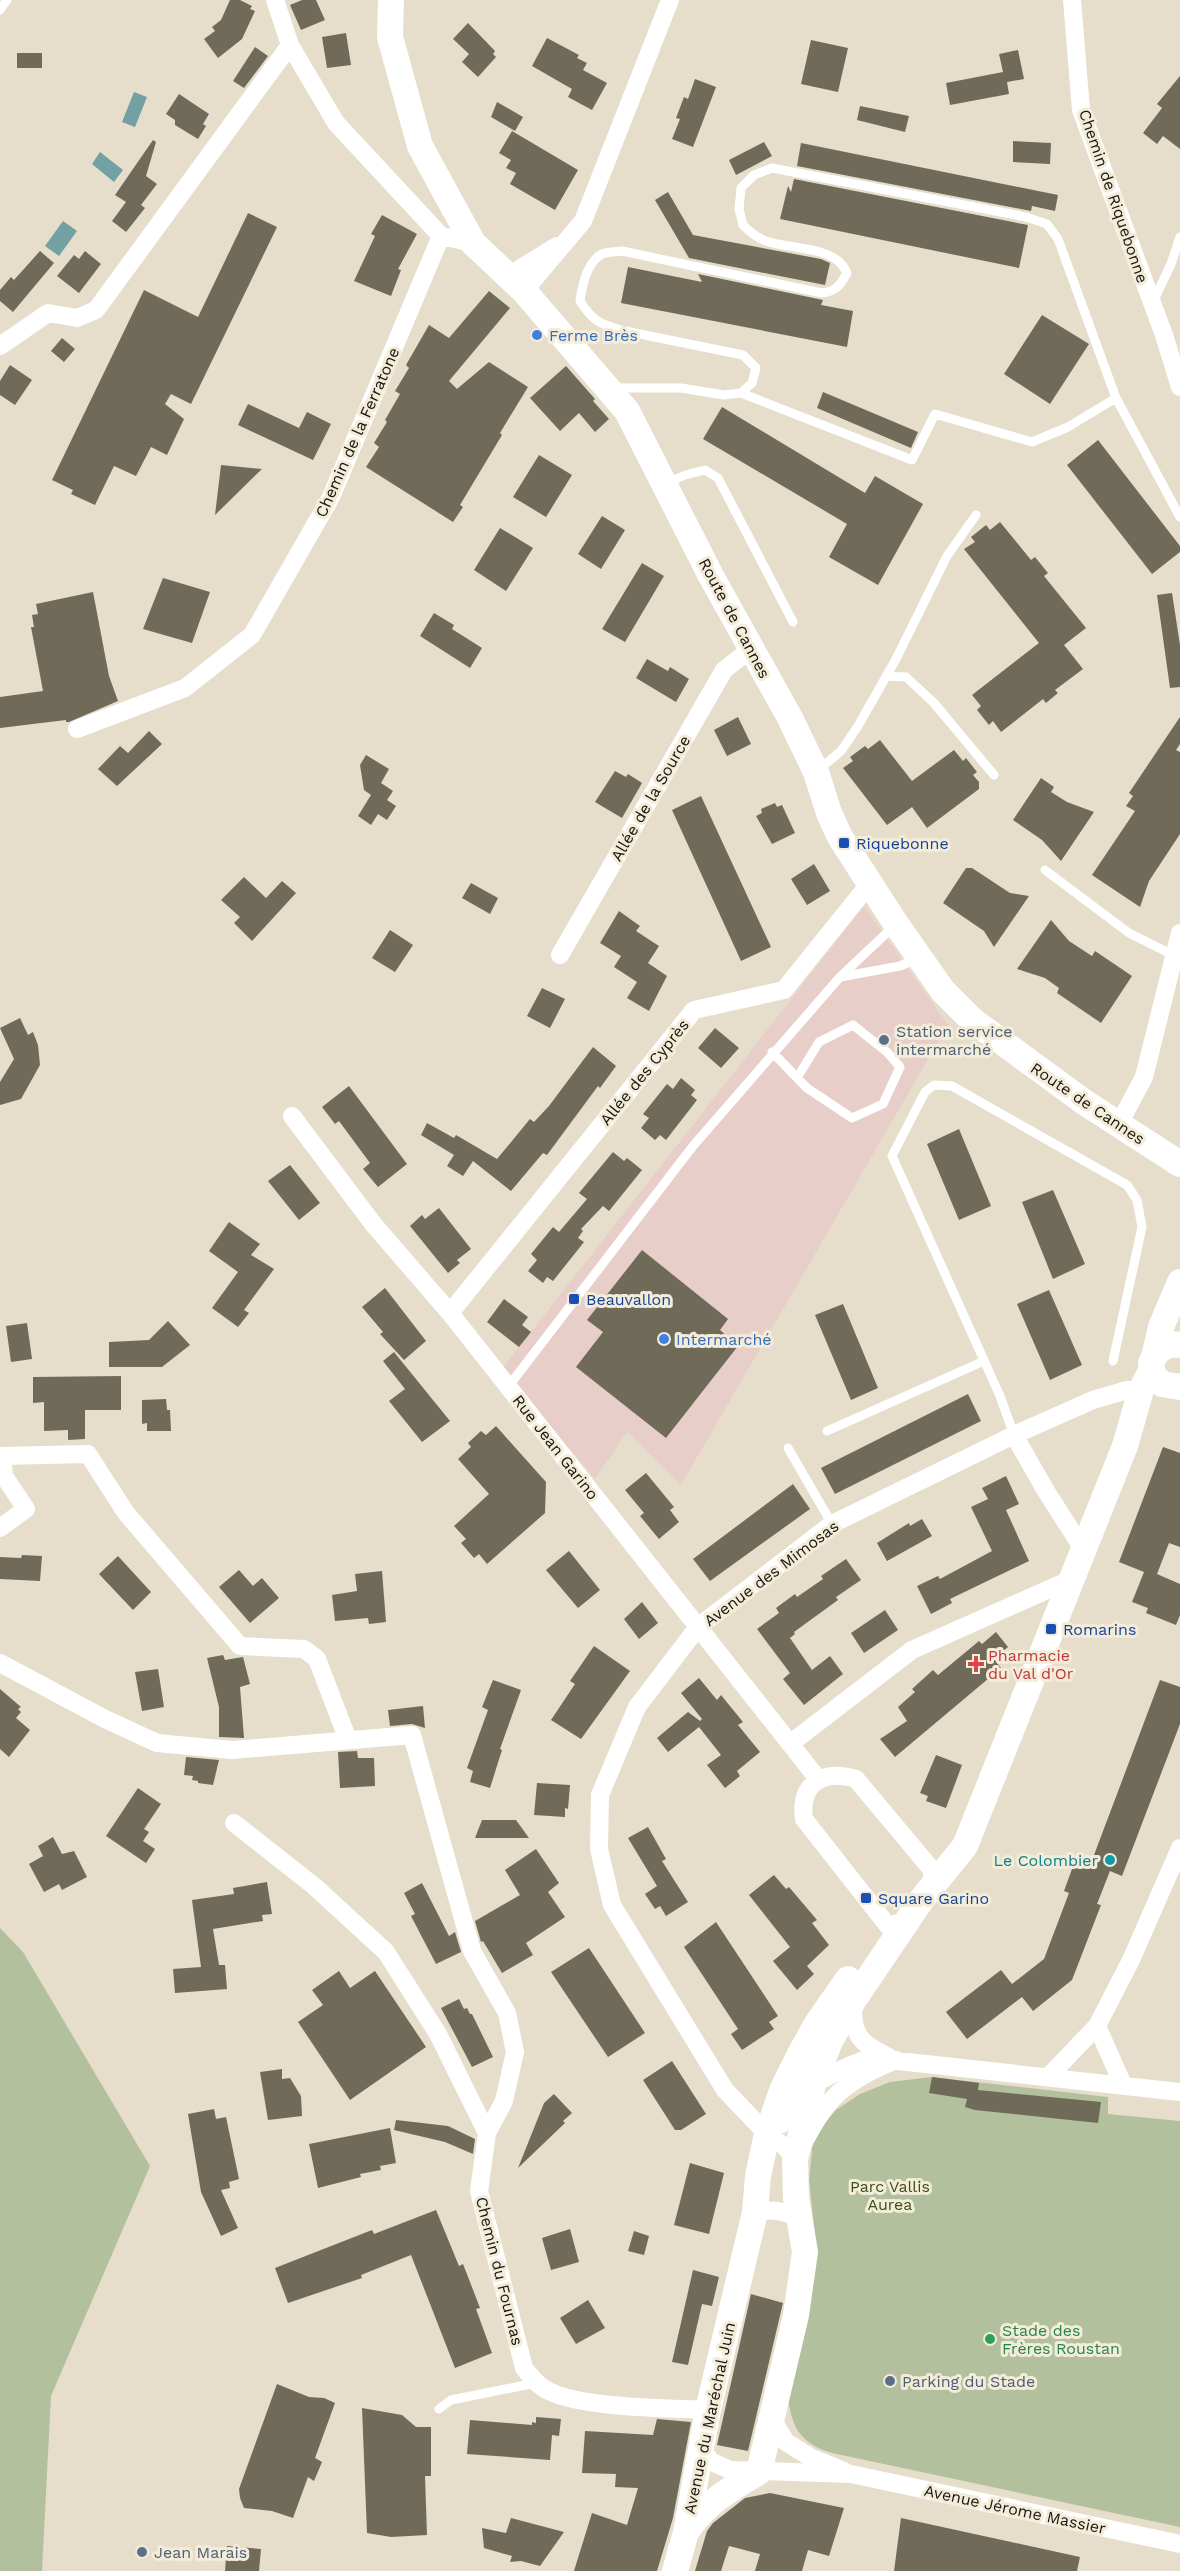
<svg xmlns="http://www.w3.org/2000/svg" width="1180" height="2571" font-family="'Work Sans',sans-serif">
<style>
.commercial{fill:#e8cec8}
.green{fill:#b2c09e}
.water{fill:#72a0a3}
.building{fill:#706a59}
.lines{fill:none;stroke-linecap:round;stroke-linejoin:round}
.service{stroke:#fff;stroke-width:9}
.minor{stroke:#fff;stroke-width:18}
.secondary{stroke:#fff;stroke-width:26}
.shop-dot{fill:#3f7fe0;stroke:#f3ecd8;stroke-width:2}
.transit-dot{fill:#1a4fb4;stroke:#f3ecd8;stroke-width:2}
.service-dot{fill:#5c6f8a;stroke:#f3ecd8;stroke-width:2}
.health-dot{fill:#e0444e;stroke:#f3ecd8;stroke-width:2}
.culture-dot{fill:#0f9aa8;stroke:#f3ecd8;stroke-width:2}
.leisure-dot{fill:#2e9e5b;stroke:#f3ecd8;stroke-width:2}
.labels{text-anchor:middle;stroke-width:6;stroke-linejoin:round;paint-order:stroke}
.street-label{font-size:16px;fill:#18150f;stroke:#f3ecd8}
.shop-label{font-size:16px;fill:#366cbe;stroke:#f3ecd8;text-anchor:start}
.transit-label{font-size:16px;fill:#164399;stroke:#f3ecd8;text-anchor:start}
.service-label{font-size:16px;fill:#4e5e75;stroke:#f3ecd8;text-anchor:start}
.health-label{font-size:16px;fill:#be3a42;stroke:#f3ecd8;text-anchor:start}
.culture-label{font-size:16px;fill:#0d838f;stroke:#f3ecd8;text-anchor:end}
.park-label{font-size:16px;fill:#3b4d19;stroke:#f3ecd8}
.leisure-label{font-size:16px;fill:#27864d;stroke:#f3ecd8;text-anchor:start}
</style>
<rect width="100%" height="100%" fill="#e6decb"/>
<path class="commercial" d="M864 906 948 1025 681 1485 627 1432 595 1479 502 1369Z"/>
<path class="green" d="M0 1928 23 1952 150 2166 51 2396 42 2571H0Z
M932 2077 1108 2097V2114L1180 2121V2527L832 2453C801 2444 792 2428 788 2398L815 2235 809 2180 813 2141 817 2132 836 2110 860 2094 890 2082Z"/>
<path class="water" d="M134 92 147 97 135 127 122 122Z
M100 152 123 170 114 182 92 164Z
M63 221 77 231 59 256 45 246Z"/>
<path class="building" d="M230 0H240L252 6 250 9 255 11 242 39 218 58 204 39 215 31 212 27 221 20Z
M302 0H316L325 20 301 30 290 5Z
M468 23 495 51 493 54 496 57 478 77 462 62 469 54 453 39Z
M346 33 351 65 327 68 322 37Z
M547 38 579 55 577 58 587 63 583 70 607 83 592 110 568 97 572 89 532 66Z
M811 40 848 48 838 92 801 84Z
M255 47 268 56 244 88 233 81Z
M1018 50 1024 79 1007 82 1009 94 950 105 946 83 1003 72 999 54Z
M17 53H42V68H17Z
M1180 76V149L1163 136 1157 144 1143 133 1162 108 1157 104Z
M695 79 716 87 693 147 672 139 680 119 676 118 684 97 688 99Z
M179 94 209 114 203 124 206 126 198 139 175 125V120L166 114Z
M497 102 523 117 515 131 491 117Z
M860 106 909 116 905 132 857 120Z
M512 131 578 170 555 210 510 184 516 173 506 168 511 160 499 153Z
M153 140 156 142 146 176 157 184 141 205 145 208 126 232 112 221 126 202 115 195Z
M1013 141 1051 143 1050 164 1013 162Z
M764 142 772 156 736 175 729 160Z
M801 143 1058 195 1055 211 1032 206 1031 211 797 166Z
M794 179 1028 225 1019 268 780 219 788 186 791 192Z
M668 192 693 235 821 259 830 263 825 285 689 258 655 200Z
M248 213 277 227 191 404 171 394 165 404 184 419 167 455 151 447 136 476 114 466 95 505 71 494 73 490 52 480 144 290 198 317Z
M382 215 417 234 398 269 401 270 391 296 354 281 375 236 371 234Z
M40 251 54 263 13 312 0 301V290L11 277 14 280Z
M85 251 101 264 79 293 57 276 74 255 79 259Z
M628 267 702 282 698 274 823 300 821 305 853 311 847 347 621 303Z
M489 291 510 308 449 381 457 389 489 362 528 387 500 433 502 435 460 505 463 507 453 522 366 467 379 447 374 443 387 422 385 420 400 394 395 391 409 368 406 365 429 325 449 338Z
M1042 315 1089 344 1050 404 1004 374Z
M62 338 75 349 64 362 51 351Z
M10 365 32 380 15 405 0 395V381Z
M566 366 595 399 593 401 609 419 595 432 579 413 560 431 530 398Z
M823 392 918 432 911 448 817 408Z
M248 404 299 428 307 412 331 424 313 460 238 425Z
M722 407 865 493 875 476 923 504 878 585 829 557 847 524 703 439Z
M1098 440 1180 546V552L1152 574 1067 465Z
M539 455 572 475 546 517 513 497Z
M221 465 262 469 215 515Z
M602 516 625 530 601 569 578 554Z
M1000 522 1031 560 1035 557 1048 573 1044 576 1086 628 1064 645 1083 669 1055 690 1058 693 1046 703 1043 699 1001 732 993 721 989 725 977 710 981 706 972 695 1039 643 964 549 975 542 971 537 986 525 990 530Z
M500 528 533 548 506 591 474 570Z
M642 563 664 576 625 642 602 629Z
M163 578 210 592 192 643 143 629Z
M93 592 109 676 118 701 69 722H66V720L0 728V697L43 691 31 627H34L32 615 38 614 36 604Z
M1172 593 1180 645V687L1170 688 1157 595Z
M434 613 454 625 452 629 482 648 470 668 420 636Z
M647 659 668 671 670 667 689 679 676 702 636 678Z
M738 717 751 744 727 756 714 730Z
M1180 717V744L1176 750 1180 752V834L1149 881 1140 907 1092 875 1135 811 1126 806 1133 796 1129 793Z
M149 731 162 744 117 786 98 769 120 746 128 753Z
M880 740 912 781 954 750 963 761 966 758 977 772 973 775 979 782V789L927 828 912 807 887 825 843 768 853 761 850 757 865 746 868 749Z
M366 755 389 769 381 783 393 791 387 800 396 806 387 820 378 814 371 825 358 816 371 795 364 790 360 765Z
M615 771 626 777 628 774 642 783 622 818 595 802Z
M1041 778 1054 787 1051 792 1067 802 1094 812 1061 861 1042 840 1013 820Z
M701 796 771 947 741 961 672 810Z
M775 803 777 807 782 805 795 833 772 844 756 816 762 813 761 809Z
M814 864 830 891 807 905 791 879Z
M966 868H972L1010 893 1029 896 994 947 984 931 943 903Z
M244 877 266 898 282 881 296 893 252 941 234 923 240 917 221 900Z
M471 883 498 898 490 914 462 898Z
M619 911 640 926 636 931 659 946 648 963 667 976 649 1011 627 998 637 982 614 967 621 956 600 943Z
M1051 920 1069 941 1092 956 1095 951 1132 976 1101 1023 1057 993 1059 988 1045 978 1017 969Z
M390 930 413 945 395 972 372 958Z
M542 988 565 999 550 1028 527 1016Z
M20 1018 28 1035 33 1032 38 1045 40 1065 21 1099 0 1105V1082L14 1059 0 1028Z
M715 1028 739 1048 721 1068 698 1048Z
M593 1047 616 1066 600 1088 598 1086 547 1155 543 1153 511 1191 473 1161 463 1176 447 1166 454 1155 421 1135 427 1123 454 1138 456 1135 497 1159 530 1119 534 1122 549 1106Z
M681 1078 695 1090 691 1095 697 1100 666 1140 660 1135 655 1140 641 1128 649 1118 643 1114 667 1084 673 1089Z
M349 1086 407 1164 378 1187 363 1169 370 1163 339 1121 335 1124 322 1107Z
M959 1129 991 1206 959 1220 927 1144Z
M613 1152 624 1161 627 1158 642 1170 609 1211 603 1206 581 1229 583 1231 578 1238 584 1242 553 1281 547 1277 543 1283 528 1271 537 1260 531 1254 553 1227 559 1232 587 1199 579 1193Z
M290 1165 320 1203 299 1220 268 1181Z
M1053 1190 1085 1264 1053 1279 1022 1202Z
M439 1208 471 1249 457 1260 460 1263 448 1273 410 1226 422 1215 425 1219Z
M229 1222 260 1244 251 1255 274 1269 244 1310 249 1313 238 1327 212 1308 238 1272 209 1251Z
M642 1250 728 1319 720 1330 738 1346 666 1438 576 1367 603 1332 587 1320Z
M385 1288 426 1341 404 1360 380 1334 383 1332 362 1307Z
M1049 1290 1082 1365 1050 1380 1017 1304Z
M504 1299 528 1317 522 1325 531 1332 519 1347 487 1322Z
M843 1304 878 1388 851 1400 815 1315Z
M168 1321 190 1345 162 1367H109V1342L149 1340Z
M27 1323 32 1359 11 1362 6 1326Z
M394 1352 450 1421 422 1442 389 1401 405 1389 383 1361Z
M121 1376V1410H85V1439L68 1440V1430L44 1431V1402L33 1403V1377Z
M968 1394 981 1421 835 1494 821 1468Z
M166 1399 167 1410H170L171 1431H147V1423L142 1424V1400Z
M496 1426 546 1482 545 1513 487 1564 479 1554 474 1558 461 1543 466 1539 454 1526 489 1494 458 1459 471 1447 468 1443 481 1431 486 1435Z
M1163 1447 1180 1453V1547L1169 1543 1157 1574 1180 1584V1615L1176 1625 1146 1613 1148 1608 1132 1602 1144 1572 1119 1562Z
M646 1473 674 1507 670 1510 679 1522 659 1539 640 1516 644 1513 625 1490Z
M1006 1476 1019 1504 1006 1510 1029 1561 950 1599 952 1603 931 1614 917 1586 938 1576 940 1579 992 1551 971 1507 988 1499 982 1488Z
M793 1484 810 1509 710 1581 693 1559Z
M922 1519 932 1536 887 1561 877 1543 909 1523 910 1526Z
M569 1551 600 1590 578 1608 546 1570Z
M22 1555 42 1556 40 1581 0 1579V1557L21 1558Z
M118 1556 151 1592 133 1610 99 1574Z
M846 1559 861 1580 836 1597 838 1600 794 1632 795 1634 790 1638 812 1670 830 1656 843 1674 804 1705 783 1679 790 1673 757 1629 779 1613 776 1608 795 1594 797 1597 823 1579 821 1576Z
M239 1570 253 1586 262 1578 279 1598 250 1623 219 1587Z
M382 1571 386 1622 369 1624 368 1618 335 1621 332 1595 357 1591 355 1574Z
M642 1602 658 1623 639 1639 624 1619Z
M885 1610 898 1630 864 1653 851 1633Z
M996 1632 1008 1647 994 1659 1001 1668 895 1757 880 1739 907 1721 898 1707 915 1692 912 1689 933 1670 938 1675 979 1641 982 1644Z
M594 1646 630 1671 581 1739 551 1720 575 1684 570 1681Z
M223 1655 225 1660 243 1657 250 1684 240 1687 244 1738 219 1737V1707L207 1658Z
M158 1669 164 1707 142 1711 135 1672Z
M699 1678 717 1700 721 1695 743 1722 738 1725 760 1752 737 1771 740 1776 725 1788 707 1765 721 1755 699 1727 668 1752 657 1738 688 1712 700 1721 702 1719 681 1693Z
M493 1680 521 1690 500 1749 502 1750 490 1788 470 1782 473 1771 467 1768 488 1710 482 1707Z
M1160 1680 1180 1687V1724L1122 1876 1110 1871 1097 1904 1101 1905 1072 1980 1033 2011 1022 1997 967 2039 946 2012 1001 1970 1012 1984 1044 1959 1069 1893 1064 1891 1076 1858 1091 1863Z
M0 1689 21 1707 18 1709 21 1712 16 1718 30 1730 9 1757 0 1749Z
M423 1706 425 1728 412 1724 390 1726 388 1710Z
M357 1751 358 1758H374L375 1786 340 1788 338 1752Z
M936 1755 962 1765 946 1808 926 1801 928 1796 920 1793Z
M186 1757 219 1760 213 1785 198 1783V1781L192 1780 193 1776 184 1775Z
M537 1783 570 1785 568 1809 565 1808V1817L534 1815Z
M138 1788 161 1804 144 1829 149 1832 143 1841 155 1849 146 1863 106 1836Z
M482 1820H516L529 1838H475Z
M648 1827 666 1859 662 1861 688 1902 666 1916 660 1906 655 1909 645 1894 657 1886 628 1838Z
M53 1837 62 1854 74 1851 87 1877 62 1890 59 1884 44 1892 29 1864 43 1856 38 1846Z
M536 1849 559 1883 548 1892 565 1917 526 1943 533 1955 502 1973 483 1941 481 1942 475 1921 520 1895 505 1870Z
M774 1875 786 1889 789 1887 817 1920 812 1923 829 1945 807 1966 814 1974 797 1990 773 1961 790 1947 749 1895Z
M267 1882 272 1914 262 1915 263 1921 213 1929 219 1965H225L227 1989 175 1993 173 1969 201 1967 192 1900 234 1894 233 1888Z
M422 1883 449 1936 455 1932 461 1952 436 1964 411 1916 415 1914 404 1893Z
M716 1922 778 2016 769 2022 774 2029 742 2050 731 2034 738 2029 684 1947Z
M589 1948 645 2033 608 2057 551 1972Z
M339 1971 350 1988 375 1971 426 2047 350 2100 298 2022 323 2005 312 1990Z
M459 1999 464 2009 467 2008 470 2014H472L493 2057 472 2067 441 2008Z
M672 2061 706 2114 681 2130H675L643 2080Z
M282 2069V2079L290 2078 301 2096 302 2116 268 2120 260 2072Z
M932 2077 979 2083 978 2090 1101 2102 1098 2123 975 2110 965 2107 967 2099 929 2093Z
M554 2094 572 2113 563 2121 565 2123 518 2168 544 2103Z
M214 2109 216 2119 226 2117 239 2179 229 2182 230 2188 221 2190 238 2228 221 2236 201 2192 188 2114Z
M396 2120 448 2126 475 2139 473 2154 445 2142 394 2130Z
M390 2128 396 2163 380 2166 381 2170 360 2174 361 2177 318 2188 309 2144Z
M690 2163 724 2173 709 2234 674 2225Z
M436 2210 459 2266 463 2264 470 2282 480 2308 476 2309 492 2353 455 2368 411 2255 361 2275 362 2278 288 2303 275 2268 372 2230 374 2234Z
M570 2229 579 2262 551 2270 542 2238Z
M634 2231 649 2236 644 2255 628 2251Z
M693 2270 719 2277 712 2306 702 2304 688 2365 672 2362Z
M751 2294 783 2303 748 2451 717 2445Z
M588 2300 605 2328 576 2344 560 2318Z
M277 2384 309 2397 324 2398 335 2403 315 2458 322 2462 314 2481 308 2477 293 2518 272 2511 244 2508 240 2498 239 2489Z
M362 2408 402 2415 416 2427H431V2476H425L427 2535 391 2537 367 2533Z
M536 2417 561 2419 559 2436 552 2435 550 2460 467 2454 470 2420 532 2425V2422L536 2423Z
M657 2419 691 2422 673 2518 657 2571H574L592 2513 627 2525 638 2488 615 2487 616 2474 582 2473 585 2431 653 2435Z
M770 2493 844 2508 829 2556 808 2550 802 2571H755L760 2554 729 2546 721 2571H695L707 2531 713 2523 745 2498Z
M511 2518 564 2532 540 2566 521 2561 510 2562 512 2556 484 2548 482 2528 506 2533Z
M901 2518 1080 2557 1077 2571H894Z
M227 2546 261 2549 259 2571H225Z"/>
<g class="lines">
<path class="service" d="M0 10 7 0
M1153 302 1171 264 1180 237
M613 388H681L724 395 741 393 752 383 756 368 743 355 625 331C602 325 593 322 580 301 582 286 587 262 602 254 607 252 616 252 622 251L822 293C836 291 840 286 847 273 836 245 791 250 766 241 757 238 749 231 743 225L739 209 741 188 754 175 772 168 1026 217 1047 224 1058 239 1116 398 1180 517
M741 393 912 460 935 414 1032 442 1068 427 1116 398
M667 483 685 475 705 470 718 478 793 622
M886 676 906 677 934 703 994 775
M817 771 841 751 858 726 896 659 947 556 976 515
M1045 870 1129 933 1173 955
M840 977 900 966 919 958
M772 1052 807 1088 852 1118 883 1104 900 1067 887 1052 853 1025 819 1042 797 1078
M508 1387 693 1146 840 977 894 926
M827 1431 984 1361
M1014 1435 1000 1396 892 1156 925 1092 934 1085 952 1086 1127 1185 1137 1200 1142 1227 1113 1361
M788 1448 832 1524
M439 2409 451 2400 536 2383"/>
<path class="minor" d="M275 0 290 45 336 123 441 236 473 243
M1072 0 1081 110 1164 335 1180 387
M512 279 521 268 557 246
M524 291 583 221 670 0
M0 346 48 313 77 318 96 310 290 45
M77 729 185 688 252 635 331 497 441 236
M560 955 724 670 751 649
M292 1116 374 1225 450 1313 818 1779
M1119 1124 1144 1077 1180 933
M450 1313 694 1010 784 990 870 883
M1014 1435 1046 1491 1083 1549
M0 1528 26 1509 4 1476 2 1456 88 1454 126 1513 240 1646 304 1649 317 1659 348 1740
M0 1663 105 1719 157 1743 232 1750 412 1735 472 1951 507 2013 515 2052 504 2101 487 2133
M791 1743 912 1650 1072 1579
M234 1823 314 1886 386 1952 438 2034 487 2133 479 2191 524 2368C532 2378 539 2387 551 2392 584 2408 669 2408 708 2410
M908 1920 888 1926 804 1819C799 1783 824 1769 856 1779L932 1870V1886
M853 2003C852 2036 860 2043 889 2057
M1097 2026 1123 2085
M896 2060C834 2086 825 2102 795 2159L784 2146 767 2134 725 2090 612 1905 599 1849 600 1795 637 1707 698 1627 832 1524 1014 1435 1093 1400 1127 1390H1141
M1049 2076 1097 2026 1131 1960 1180 1848
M782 2124C785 2118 786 2111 789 2106 800 2088 851 2063 871 2058L1180 2092
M758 2202 755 2212C772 2209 783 2210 799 2219
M772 2419 786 2442 810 2457 844 2471
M702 2443 706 2455 712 2462 730 2470 851 2474 1180 2544"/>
<path class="secondary" d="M391 0 390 37 420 146 473 243 524 291 627 411 711 576 790 718 816 772 829 813 840 837 896 924 943 991 972 1020 1084 1102 1180 1164
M1180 1345C1166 1342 1156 1350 1151 1363L1153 1375 1162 1384 1180 1387
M1155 1353 1161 1327 1180 1282
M686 2532C707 2502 728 2490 759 2472L796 2315 805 2252 796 2198 795 2159 813 2085 830 2041 853 2001 922 1899 965 1846 1125 1446 1141 1390 1152 1369
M675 2571 686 2532 708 2410 755 2212 758 2176 767 2134 783 2088 800 2054 816 2025 848 1979"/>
</g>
<g class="shop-dot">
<circle cx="537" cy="335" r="6"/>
<circle cx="664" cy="1339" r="6"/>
</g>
<g class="transit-dot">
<rect x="838" y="837" width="12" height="12" rx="3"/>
<rect x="568" y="1293" width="12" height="12" rx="3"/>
<rect x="1045" y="1623" width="12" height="12" rx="3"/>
<rect x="860" y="1892" width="12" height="12" rx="3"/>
</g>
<g class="service-dot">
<circle cx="884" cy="1040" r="6"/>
<circle cx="890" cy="2381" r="6"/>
<circle cx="142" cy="2552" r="6"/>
</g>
<path class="health-dot" d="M973 1655h6v6h6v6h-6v6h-6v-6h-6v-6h6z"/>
<circle class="culture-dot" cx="1110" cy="1860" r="6"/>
<circle class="leisure-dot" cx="990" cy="2339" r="6"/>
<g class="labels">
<g class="street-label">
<text transform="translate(1114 196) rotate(71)" y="6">Chemin de Riquebonne</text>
<text transform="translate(357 432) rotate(-66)" y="6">Chemin de la Ferratone</text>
<text transform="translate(735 618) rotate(62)" y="6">Route de Cannes</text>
<text transform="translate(650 798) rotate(-60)" y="6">Allée de la Source</text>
<text transform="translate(644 1072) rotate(-51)" y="6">Allée des Cyprès</text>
<text transform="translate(1088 1103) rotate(34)" y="6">Route de Cannes</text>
<text transform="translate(556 1447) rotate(52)" y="6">Rue Jean Garino</text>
<text transform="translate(771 1573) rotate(-37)" y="6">Avenue des Mimosas</text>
<text transform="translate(500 2271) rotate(76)" y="6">Chemin du Fournas</text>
<text transform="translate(709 2418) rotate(-78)" y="6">Avenue du Maréchal Juin</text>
<text transform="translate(1015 2509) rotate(12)" y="6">Avenue Jérome Massier</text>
</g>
<g class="shop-label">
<text x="549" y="341">Ferme Brès</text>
<text x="676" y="1345">Intermarché</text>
</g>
<g class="transit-label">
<text x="856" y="849">Riquebonne</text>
<text x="586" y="1305">Beauvallon</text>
<text x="1063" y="1635">Romarins</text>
<text x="878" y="1904">Square Garino</text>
</g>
<g class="service-label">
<text x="896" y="1037">Station service<tspan x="896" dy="18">intermarché</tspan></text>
<text x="902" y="2387">Parking du Stade</text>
<text x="154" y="2558">Jean Marais</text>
</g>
<g class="health-label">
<text x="988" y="1661">Pharmacie<tspan x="988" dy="18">du Val d'Or</tspan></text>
</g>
<g class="culture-label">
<text x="1098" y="1866">Le Colombier</text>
</g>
<g class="park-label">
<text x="890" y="2192">Parc Vallis<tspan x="890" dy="18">Aurea</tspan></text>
</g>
<g class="leisure-label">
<text x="1002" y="2336">Stade des<tspan x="1002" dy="18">Frères Roustan</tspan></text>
</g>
</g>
</svg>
